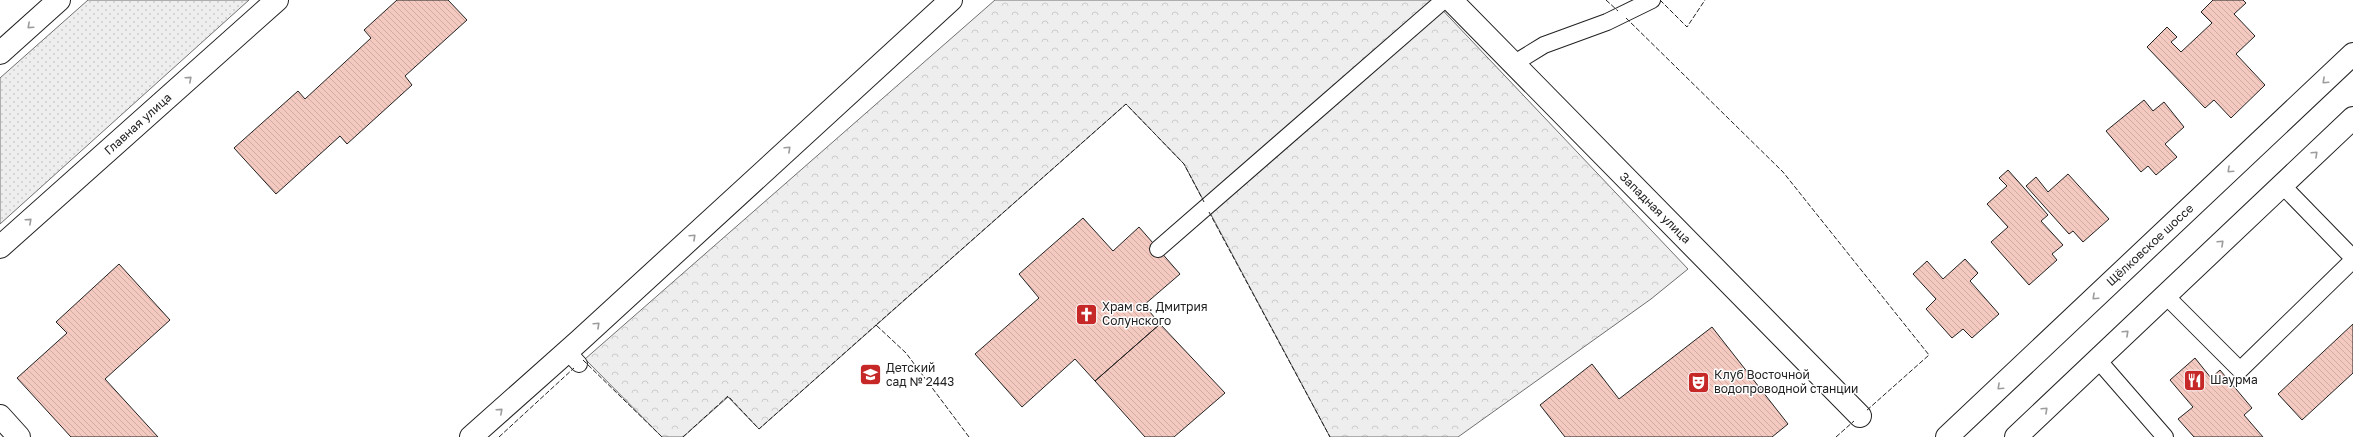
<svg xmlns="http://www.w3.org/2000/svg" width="2353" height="437" font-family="'Golos Text',sans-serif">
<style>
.grass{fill:url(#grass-dots);stroke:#6f6f6f}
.forest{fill:url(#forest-crowns);stroke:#6f6f6f}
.building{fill:url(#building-back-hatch);stroke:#222}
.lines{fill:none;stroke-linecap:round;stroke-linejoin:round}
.service-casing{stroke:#222;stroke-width:18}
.minor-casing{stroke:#222;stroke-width:24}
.tertiary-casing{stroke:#222;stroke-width:24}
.primary-casing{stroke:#222;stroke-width:24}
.service{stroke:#fff;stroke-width:16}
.minor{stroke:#fff;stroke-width:22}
.tertiary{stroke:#fff;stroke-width:22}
.primary{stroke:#fff;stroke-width:22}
.fence{stroke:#222;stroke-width:1;stroke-dasharray:5 2;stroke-linecap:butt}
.oneway{stroke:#9c9c9c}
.labels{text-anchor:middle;stroke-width:3;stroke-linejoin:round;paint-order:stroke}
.street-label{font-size:12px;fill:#222;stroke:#fff}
.poi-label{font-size:12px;fill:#222;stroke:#fff;text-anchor:start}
</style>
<defs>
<pattern id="grass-dots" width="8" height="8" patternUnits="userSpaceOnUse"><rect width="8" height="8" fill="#eee"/><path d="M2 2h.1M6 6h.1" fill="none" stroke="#ccc" stroke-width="1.8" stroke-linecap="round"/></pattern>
<pattern id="forest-crowns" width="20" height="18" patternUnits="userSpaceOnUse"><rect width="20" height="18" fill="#eee"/><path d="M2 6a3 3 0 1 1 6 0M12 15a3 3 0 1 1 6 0" fill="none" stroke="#ccc"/></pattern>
<pattern id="building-back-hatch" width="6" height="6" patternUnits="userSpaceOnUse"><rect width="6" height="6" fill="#f3c9c0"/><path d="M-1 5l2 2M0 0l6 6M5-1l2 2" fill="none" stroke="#d0aca5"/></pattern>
</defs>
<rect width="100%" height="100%" fill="#fff"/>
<path class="grass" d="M88 0H249L0 224V78Z"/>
<path class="forest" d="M995 0H1433L1688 269 1651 299 1458 437H1330L1184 164 1126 104 759 429 728 397 683 437H662L585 359Z"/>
<path class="building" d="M397 0H448L467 20 405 76 412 85 347 144 340 136 276 194 234 148 298 91 305 99 371 38 364 30Z
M2213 0H2243L2246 3 2234 14 2255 36 2236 54 2265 85 2231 118 2214 100 2205 108 2147 47 2167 27 2177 37 2171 42 2181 52 2212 23 2201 12Z
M2144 100 2153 111 2164 102 2184 127 2165 144 2177 157 2156 175 2148 166 2141 172 2106 131Z
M2008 170 2048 215 2041 221 2063 245 2052 254 2057 260 2029 285 1991 242 2008 227 1987 204 2007 186 1999 178Z
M2068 174 2109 219 2083 242 2073 231 2069 234 2026 186 2036 177 2048 192Z
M1083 218 1113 251 1139 227 1180 274 1144 305 1160 324 1095 381 1075 359 1022 407 975 354 1039 298 1019 274Z
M1965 259 1978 273 1970 281 1999 314 1972 338 1963 329 1952 338 1926 309 1936 299 1913 274 1927 261 1943 279Z
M119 264 170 320 105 379 158 437H71L17 378 67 333 56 322Z
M1160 324 1225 393 1174 437H1145L1095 381Z
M2353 324V373L2302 420 2278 394Z
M1712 327 1788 424 1772 437H1565L1540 405 1592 364 1619 399Z
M2195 358 2211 378 2220 370 2252 408 2244 415 2263 437H2194L2178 419 2193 407 2170 380Z"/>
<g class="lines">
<defs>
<path id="service" d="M1513 64 1544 45 1607 22 1652 0
M2282 185 2353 258
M1158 249 1444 0
M2166 296 2240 370 2353 260
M567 351 579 364
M2098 360 2165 437"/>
<path id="minor" d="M1451 0 1860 416
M0 416 19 437
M471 437 579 341 951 0"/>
<path id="tertiary" d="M0 53 59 0
M0 247 277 0"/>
<path id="primary" d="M1947 437 2353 54
M2016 437 2353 118"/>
</defs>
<use href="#service" class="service-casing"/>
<use href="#minor" class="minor-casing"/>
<use href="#tertiary" class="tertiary-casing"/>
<use href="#primary" class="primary-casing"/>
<use href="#service" class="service"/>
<use href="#minor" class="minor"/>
<use href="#tertiary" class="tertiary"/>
<use href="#primary" class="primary"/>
<path class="fence" d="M1606 0 1618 11
M1660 0 1687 27 1705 0
M1626 18 1783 172 1929 355 1866 411
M1209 212 1330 437
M583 360 662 437
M499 437 574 368
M683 437 728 396 759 429 876 325 877 326
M969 437 906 353 876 325 1126 104 1184 164 1204 202
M1836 437 1854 421"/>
</g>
<defs><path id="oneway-chevron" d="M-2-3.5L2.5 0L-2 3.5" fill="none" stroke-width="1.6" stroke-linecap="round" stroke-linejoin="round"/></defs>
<g class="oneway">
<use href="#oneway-chevron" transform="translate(30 26) rotate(138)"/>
<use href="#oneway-chevron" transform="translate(189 79) rotate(-42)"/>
<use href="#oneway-chevron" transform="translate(2325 81) rotate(137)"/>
<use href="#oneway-chevron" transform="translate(788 149) rotate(-43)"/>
<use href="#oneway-chevron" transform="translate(2315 154) rotate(-43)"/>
<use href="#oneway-chevron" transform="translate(2230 170) rotate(137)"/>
<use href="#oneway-chevron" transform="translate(29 221) rotate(-42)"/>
<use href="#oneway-chevron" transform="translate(693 237) rotate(-43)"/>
<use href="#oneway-chevron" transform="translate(2221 243) rotate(-43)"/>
<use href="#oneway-chevron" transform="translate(2095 297) rotate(137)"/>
<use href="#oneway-chevron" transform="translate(597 325) rotate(-43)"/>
<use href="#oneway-chevron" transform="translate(2126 333) rotate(-43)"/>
<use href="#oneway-chevron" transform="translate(2000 387) rotate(137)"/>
<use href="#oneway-chevron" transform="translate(2045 410) rotate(-43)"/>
<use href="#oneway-chevron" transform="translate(500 411) rotate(-42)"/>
</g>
<defs>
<symbol id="church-square" viewBox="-11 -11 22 22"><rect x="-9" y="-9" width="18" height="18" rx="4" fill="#c62828" stroke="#fff"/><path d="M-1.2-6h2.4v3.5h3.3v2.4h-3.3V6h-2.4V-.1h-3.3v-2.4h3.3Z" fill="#fff"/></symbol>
<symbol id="school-square" viewBox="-11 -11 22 22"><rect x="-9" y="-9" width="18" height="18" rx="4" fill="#c62828" stroke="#fff"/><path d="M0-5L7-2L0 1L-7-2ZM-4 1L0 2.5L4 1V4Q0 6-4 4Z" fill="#fff"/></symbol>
<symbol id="restaurant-square" viewBox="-11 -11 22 22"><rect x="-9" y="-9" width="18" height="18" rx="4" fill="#c62828" stroke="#fff"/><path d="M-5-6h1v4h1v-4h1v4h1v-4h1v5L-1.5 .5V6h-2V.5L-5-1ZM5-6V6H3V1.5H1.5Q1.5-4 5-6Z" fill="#fff"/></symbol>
<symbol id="theatre-square" viewBox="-11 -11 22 22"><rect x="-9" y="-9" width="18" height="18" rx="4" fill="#c62828" stroke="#fff"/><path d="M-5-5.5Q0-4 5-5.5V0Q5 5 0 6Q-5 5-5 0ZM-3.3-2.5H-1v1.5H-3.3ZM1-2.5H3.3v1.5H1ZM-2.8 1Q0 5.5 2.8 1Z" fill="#fff"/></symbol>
</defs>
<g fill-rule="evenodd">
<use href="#church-square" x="1074" y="302" width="25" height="25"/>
<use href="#school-square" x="858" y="362" width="25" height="25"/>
<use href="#restaurant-square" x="2182" y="368" width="25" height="25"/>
<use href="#theatre-square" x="1686" y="370" width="25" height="25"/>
</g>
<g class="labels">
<g class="street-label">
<text transform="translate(138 124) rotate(-42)" y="4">Главная улица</text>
<text transform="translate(1655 208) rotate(45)" y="4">Западная улица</text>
<text transform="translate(2150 245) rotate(-43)" y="4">Щёлковское шоссе</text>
</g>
<g class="poi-label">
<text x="1102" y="311">Храм св. Дмитрия<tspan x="1102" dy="14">Солунского</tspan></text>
<text x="886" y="372">Детский<tspan x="886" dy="14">сад № 2443</tspan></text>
<text x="1714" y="379">Клуб Восточной<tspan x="1714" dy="14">водопроводной станции</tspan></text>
<text x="2210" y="384">Шаурма</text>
</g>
</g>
</svg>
